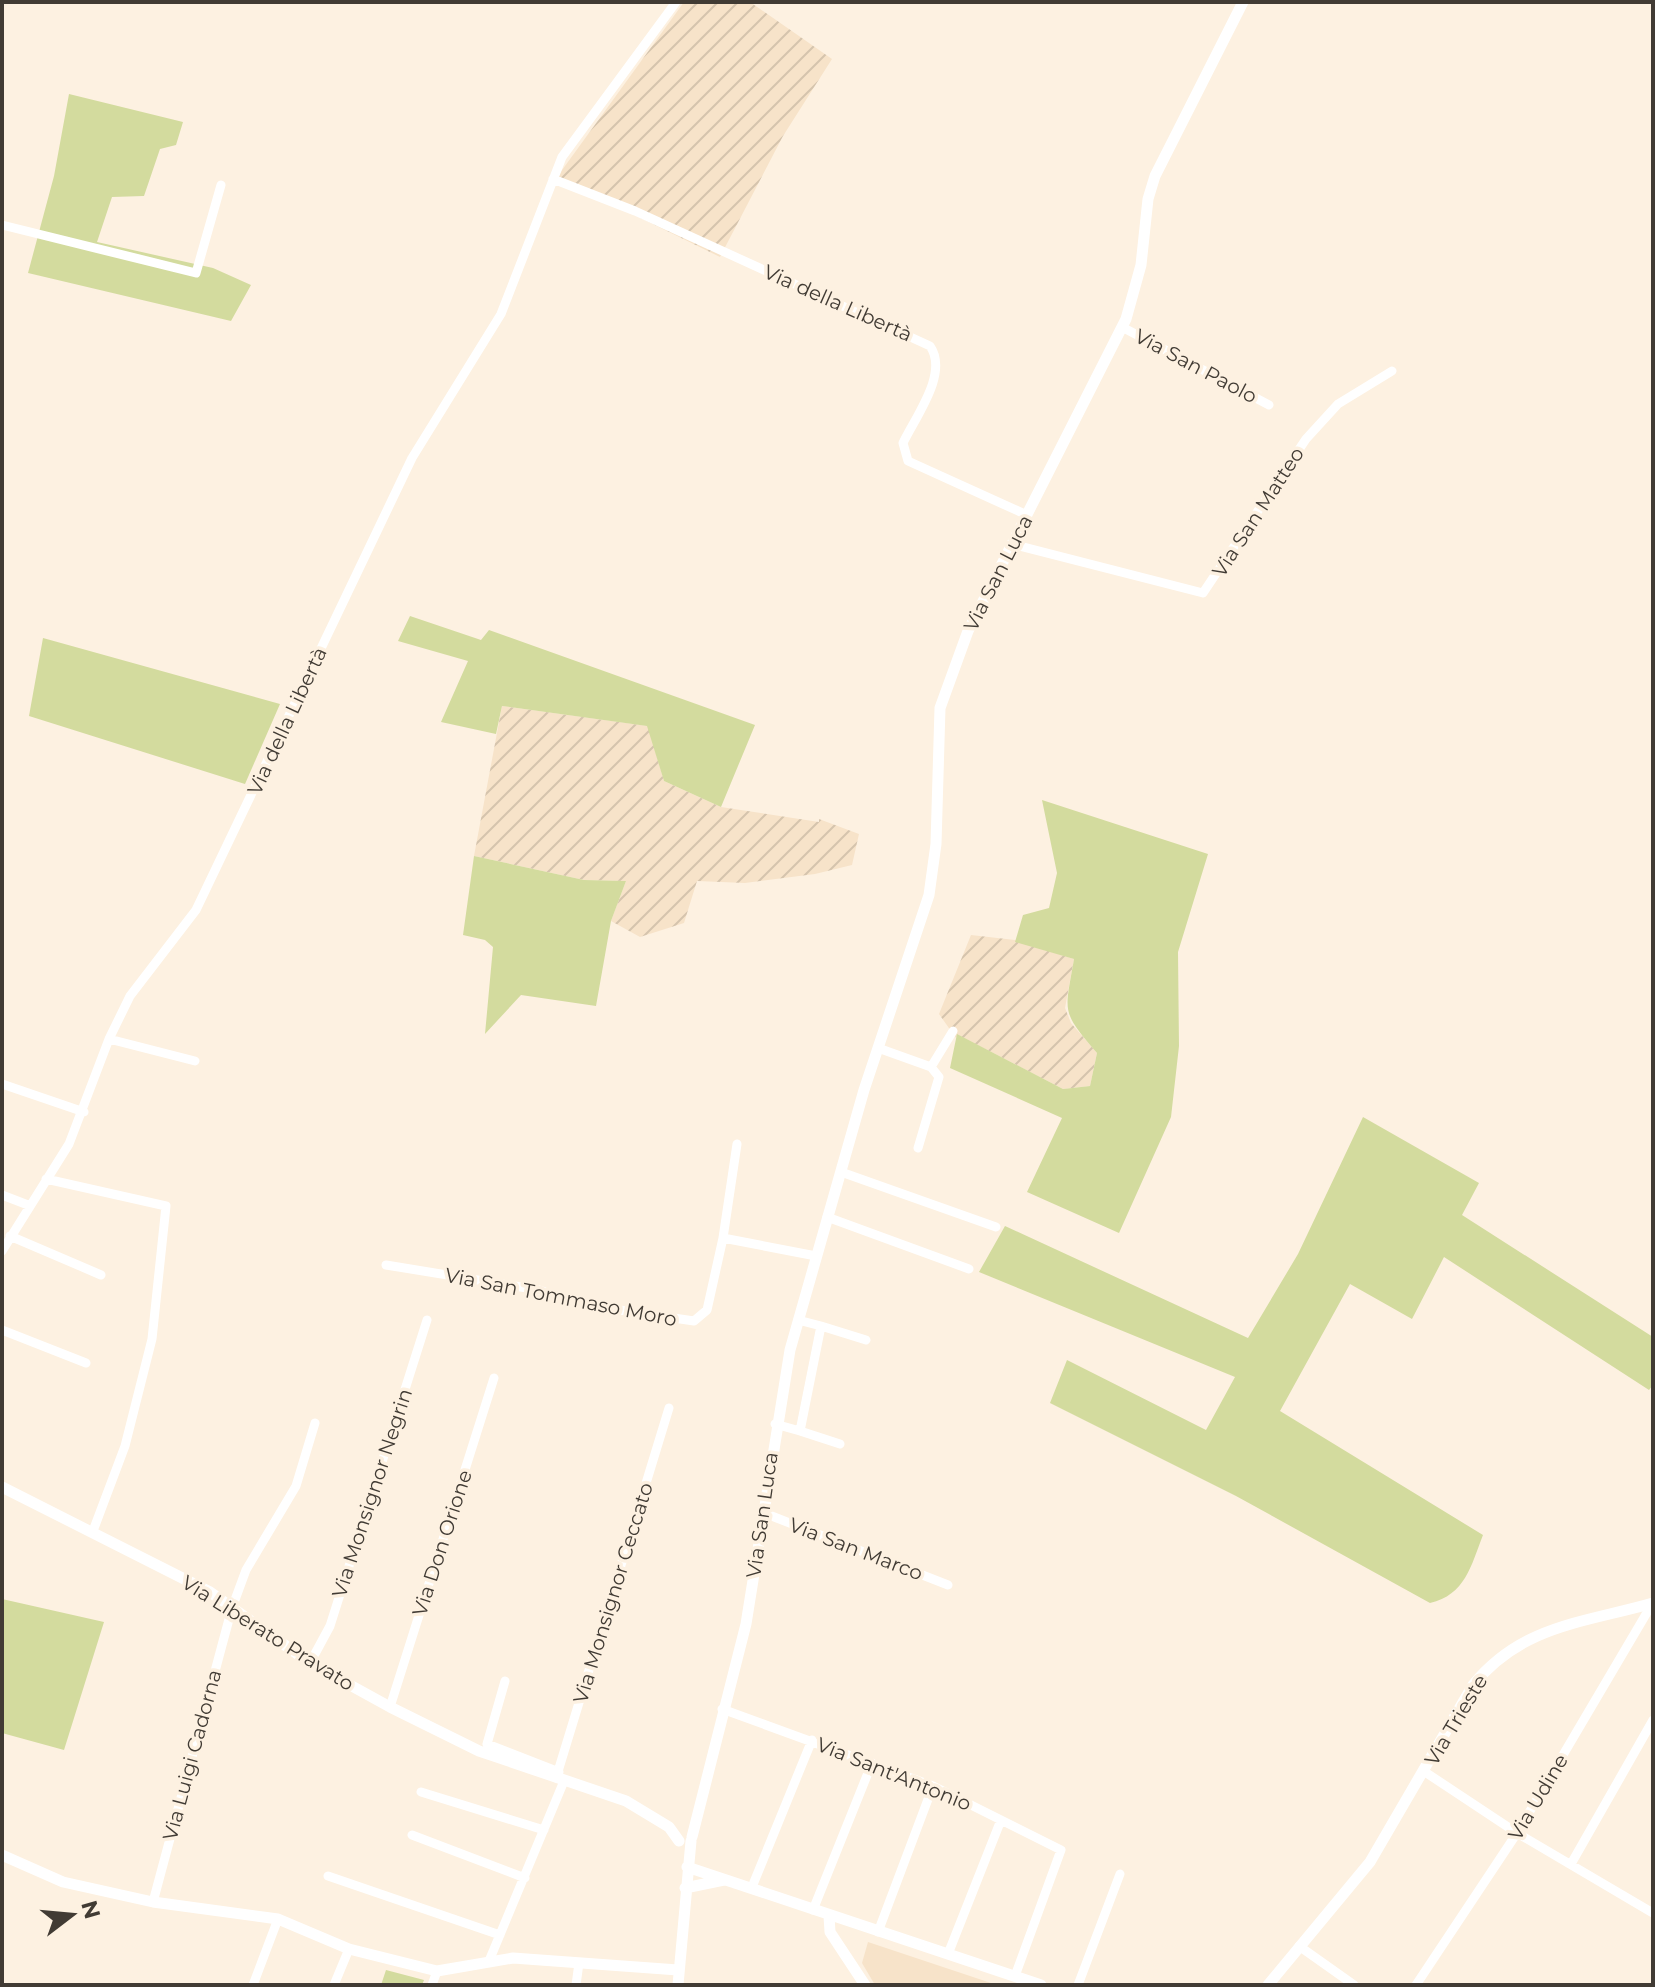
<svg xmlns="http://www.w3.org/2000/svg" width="1655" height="1987" font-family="Montserrat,sans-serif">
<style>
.built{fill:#f7e3c9}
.industrial{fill:url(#industrial-furrows)}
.green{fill:#d3db9e}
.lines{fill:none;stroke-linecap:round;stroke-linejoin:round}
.minor{stroke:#fff;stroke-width:9}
.tertiary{stroke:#fff;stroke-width:11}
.labels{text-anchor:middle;stroke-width:7;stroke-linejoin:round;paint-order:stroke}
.street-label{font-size:20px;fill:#413b34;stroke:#fdf1e1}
</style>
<defs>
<pattern id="industrial-furrows" width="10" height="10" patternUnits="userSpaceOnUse" patternTransform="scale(2)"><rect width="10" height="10" fill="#f7e3c9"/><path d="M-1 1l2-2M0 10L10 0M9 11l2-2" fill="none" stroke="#d5c4ad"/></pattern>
</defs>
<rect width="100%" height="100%" fill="#fdf1e1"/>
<path class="built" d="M868 1942 997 1985H875L862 1963Z"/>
<path class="industrial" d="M684 2H750L832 59 783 136 720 257 557 177Z
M502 706 648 726 664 781 721 807 819 822V819L859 834 852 865 815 874 745 883 697 881 684 923 640 937 611 921 626 881 584 880 474 856Z
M971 935 1015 940 1074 959 1065 1008 1071 1023 1097 1053 1090 1086 1063 1089 958 1035 956 1038 939 1014Z"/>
<path class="green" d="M69 94 183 122 176 145 160 149 144 196 112 197 97 242 213 268 251 285 231 321 28 273 54 176Z
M410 616 481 640 489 630 755 725 721 807 664 781 647 726 502 706 496 734 441 722 468 661 398 641Z
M43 638 280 704 245 784 29 716Z
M1042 800 1208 854 1178 952 1179 1046 1171 1117 1119 1233 1027 1192 1062 1118 950 1068 957 1034 1063 1089 1090 1086 1097 1053C1060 1010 1065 1013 1074 959L1015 942 1023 915 1049 908 1057 873Z
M474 856 584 880 626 881 611 921 596 1006 521 995 485 1034 493 947 485 940 463 935Z
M1363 1117 1479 1183 1462 1215 1653 1337V1385L1649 1390 1444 1257 1412 1319 1350 1284 1280 1411 1483 1535C1471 1566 1465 1595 1430 1603L1236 1496 1050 1403 1067 1360 1206 1430 1235 1377 979 1272 1005 1226 1248 1338 1298 1254Z
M2 1599 104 1622 64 1750 2 1733Z
M386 1970 424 1980 422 1985H381Z"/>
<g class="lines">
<path class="minor" d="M553 179 635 211 930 346C949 373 916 416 903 443L908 461 1027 515
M2 225 196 273 221 185
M1122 327 1269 405
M1012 544 1203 593 1306 439 1338 404 1392 371
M109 1039 195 1061
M878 1048 931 1067 939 1077 918 1148
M931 1067 953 1031
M2 1084 84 1112
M841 1172 996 1227
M46 1179 166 1206 152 1339 125 1446 93 1531
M2 1195 28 1205
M827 1217 969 1269
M10 1236 101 1275
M723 1238 737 1144
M2 1251 69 1144 109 1039 130 996 196 910 412 458 501 314 562 157 676 2
M386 1265 539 1290 586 1305 694 1321 707 1310 723 1238 816 1256
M821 1326 866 1340
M2 1330 86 1363
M775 1424 800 1431 821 1326 798 1320
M800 1431 840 1444
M764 1513 948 1585
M310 1663 330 1626 427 1320
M505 1681 487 1744 559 1772
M390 1707 494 1378
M722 1709 933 1786 1061 1850 1015 1976
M1425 1772 1517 1833 1653 1913
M556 1778 669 1408
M421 1792 544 1830
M412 1835 525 1878
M1571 1864 1653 1720
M328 1876 500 1935
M752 1887 812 1740
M153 1902 232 1608 246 1570 296 1486 315 1423
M813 1910 872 1763
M878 1932 933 1786
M1299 1946 1354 1985
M948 1954 1001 1820
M489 1961 564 1781
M253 1985 278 1919
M334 1985 349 1949
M432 1985 437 1971
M576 1985 579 1963
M1078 1985 1120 1874
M1416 1985 1517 1833 1652 1604"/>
<path class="tertiary" d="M2 1487 210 1592 310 1663 390 1707 479 1751 626 1801 669 1827 679 1841
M692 1837 746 1624 790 1350 864 1090 929 895 936 844 940 708 968 631 1126 319 1141 265 1148 199 1155 176 1243 2
M2 1855 63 1882 153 1902 278 1919 349 1949 437 1971 513 1958 678 1970
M687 1867 1041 1985
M685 1888 724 1880
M829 1916 830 1932 865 1985
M678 1985 691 1841
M1268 1985 1370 1862 1473 1685C1522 1625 1583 1623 1653 1603"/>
</g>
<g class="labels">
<g class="street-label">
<text transform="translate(838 303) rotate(24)" y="7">Via della Libertà</text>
<text transform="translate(1196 366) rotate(28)" y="7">Via San Paolo</text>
<text transform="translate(1258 512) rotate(-57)" y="7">Via San Matteo</text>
<text transform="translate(998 573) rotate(-63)" y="7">Via San Luca</text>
<text transform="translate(287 721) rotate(-65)" y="7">Via della Libertà</text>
<text transform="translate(561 1297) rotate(11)" y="7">Via San Tommaso Moro</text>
<text transform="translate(372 1493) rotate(-72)" y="7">Via Monsignor Negrin</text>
<text transform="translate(762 1515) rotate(-82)" y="7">Via San Luca</text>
<text transform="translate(442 1543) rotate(-72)" y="7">Via Don Orione</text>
<text transform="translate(856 1549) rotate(21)" y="7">Via San Marco</text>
<text transform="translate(613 1593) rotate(-73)" y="7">Via Monsignor Ceccato</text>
<text transform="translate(268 1633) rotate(32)" y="7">Via Liberato Pravato</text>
<text transform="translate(1456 1720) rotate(-59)" y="7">Via Trieste</text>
<text transform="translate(192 1755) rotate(-75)" y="7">Via Luigi Cadorna</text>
<text transform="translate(894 1774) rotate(22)" y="7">Via Sant'Antonio</text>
<text transform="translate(1538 1797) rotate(-59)" y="7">Via Udine</text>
</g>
</g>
<rect width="1655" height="1987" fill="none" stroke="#413b34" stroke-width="8"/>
<g transform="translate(72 1915) rotate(74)" stroke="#fdf1e1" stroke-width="6" paint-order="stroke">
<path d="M0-6L14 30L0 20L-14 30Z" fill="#413b34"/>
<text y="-12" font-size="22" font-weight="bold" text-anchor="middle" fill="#413b34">N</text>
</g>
</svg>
